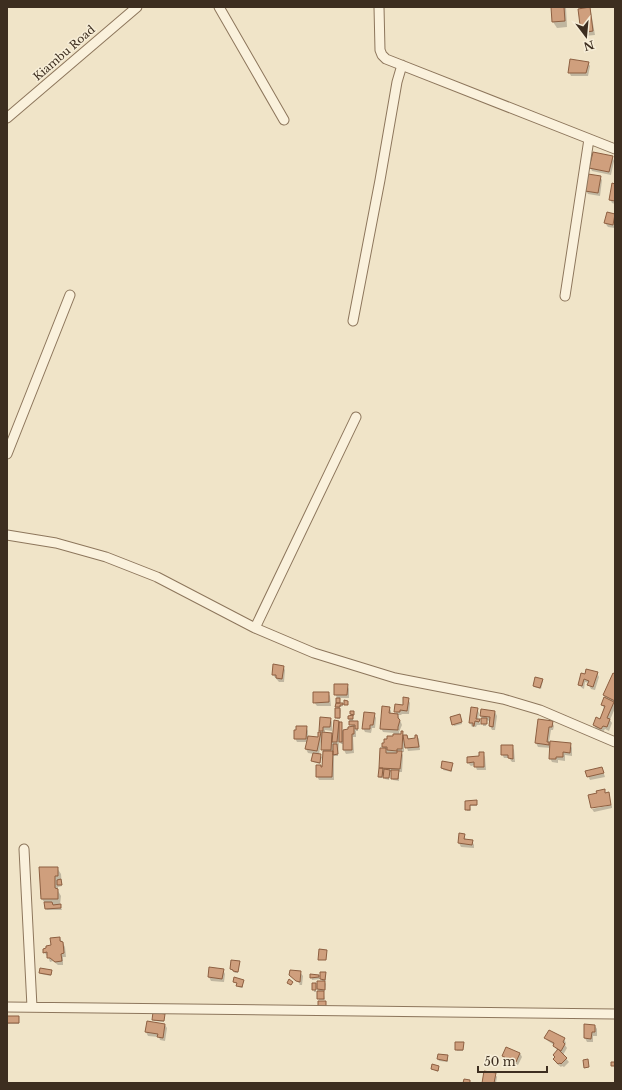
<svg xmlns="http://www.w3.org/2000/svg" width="622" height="1090" font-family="'Libre Baskerville',serif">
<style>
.shadow{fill:#0003}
.building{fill:#cf9f7d;stroke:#8d5f41}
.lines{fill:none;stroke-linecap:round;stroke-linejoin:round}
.minor-casing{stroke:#8d765c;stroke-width:11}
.minor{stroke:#faf1dc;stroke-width:9}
.labels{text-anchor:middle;stroke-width:3;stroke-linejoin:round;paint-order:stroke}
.street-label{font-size:11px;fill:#3d2e20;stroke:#f7eed8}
</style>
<rect width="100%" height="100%" fill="#f0e4c8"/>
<path class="shadow" d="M552 7H566L567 27 557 28 553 22Z
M589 8 591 12 595 35 584 36 582 33Z
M588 63 590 66 588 76H571L569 72Z
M612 157 614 161 611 175 592 171 590 167Z
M600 177 602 180 600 196 588 194 586 191Z
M615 185V204L612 203 610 199Z
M608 214 615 215V228L608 227 605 223Z
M283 666 285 670 284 682H279L273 675Z
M597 673 599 677 595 690 591 689 589 685V683L585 682 584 689 582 688 579 684 585 675Z
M615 675V703H614L615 708 610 720 612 723 609 731 605 729 603 732 596 729 594 725 597 719 600 720 604 708 602 705 605 698 604 695Z
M542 680 543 681 541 689 534 687V686Z
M347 685 349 689V698H339L340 704 343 706 340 707 339 708 341 710 340 719H337L338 699 335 694Z
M328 693 330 696 331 706H317L314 702Z
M408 699 410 703 409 714H402L401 715H398L402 725 399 732 400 735 407 736 409 740 416 739 417 736 419 739 420 750 408 751 405 742H404V752H401L403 755 402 772H399V781L393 780 392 772H390L389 780 385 779 383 775 382 778H380L379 777 384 749 383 747 394 737V733L383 732 381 728 389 708 391 711V715H397L395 711 403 706Z
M472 708 477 709 479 713 478 720 481 725H477L476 727H472L470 723Z
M354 712V716H352L354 722H357L358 723V731H356V727H353L356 731V737H353L354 753 346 754 344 750V744H341L339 740 338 756H334V780H319L317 776 321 766 323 771V741H321L319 755 322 757 320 764 313 762 314 754 308 753 306 749 308 742H297L295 738 306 727 308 731V737L318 738 319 733H322L320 731 321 718 330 719 332 722V731L325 730V734H331L333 737 339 723H342V731L350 730 352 727 349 719 352 717 351 714Z
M495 712 497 716 495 730H492L490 726V721L486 720V726H483V719L481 716Z
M374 714 376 718 375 728H372L371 733 365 732 363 728Z
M460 717 462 724 454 726 453 724Z
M539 720 552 722 554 726 553 730H551L549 742 570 744 572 748V756L565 755V761L558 760V763L552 762 550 758 551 748 538 747 536 743Z
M512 746 514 750 515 762H512L509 758H504L502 754Z
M483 753 485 757 486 770H477L475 765 471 766 468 763 480 757Z
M443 762 452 764V772L443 770Z
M602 768 605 777 590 780 588 776Z
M466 802H476L477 806H470L471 811H467Z
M612 805V808L594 812 592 809Z
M464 835 466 840 472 841 474 845V848L461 847 459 843Z
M40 868H57L61 874 62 886 58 887V891L61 896 60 905 62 910H47L46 909V905L42 899 40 893Z
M60 938 65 947 66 957H63V965H58L53 961 50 962 48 956H47L44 952Z
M239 962 238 973H235L231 969Z
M223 970 225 974 224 982 211 981 209 977Z
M51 971V976L41 974 40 973Z
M300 972 303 976 302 985H299L300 984 291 975Z
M325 973 326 981H324L326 984 325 991H323L325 1000H319V992L316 986V992H314L313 984H315L318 989 323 982 321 979Z
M311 976H319L320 979 312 980Z
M243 980V988L238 987V984L234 981Z
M164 1015V1022L154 1021 153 1019Z
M7 1017 19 1019V1024H7Z
M165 1025 167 1028 165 1041 160 1040 159 1037 148 1036 146 1032Z
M585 1025 595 1026 597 1029V1036H593V1042H587L585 1038Z
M545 1038 564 1039 566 1043 565 1045 567 1048 563 1055 569 1062 564 1067 562 1066 561 1067 556 1063 554 1055 558 1051 556 1049 554 1045 548 1041Z
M463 1043V1051H457L456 1049Z
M520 1053 522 1057 518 1065 506 1060 504 1056Z
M448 1056V1062L439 1061 438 1059Z
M439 1067 438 1072 432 1069Z
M495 1074 497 1077 496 1083H483Z"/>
<path class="building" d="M551 7H564L565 21 552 22Z
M590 7 593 31 581 33 578 9Z
M570 59 589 62 586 73H568Z
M593 152 613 156 609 172 589 168Z
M588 174 601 176 598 193 585 191Z
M612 183 615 184V201L609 200Z
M607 212 615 214 613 225 604 223Z
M273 664 284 666 282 679 276 678V675H272Z
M586 669 598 672 593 687 587 685 589 681 584 679 582 686 578 685 581 673 585 674Z
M613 673 615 674V701L603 695Z
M535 677 543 679 540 688 533 686Z
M334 684H348L347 695H334Z
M313 692H329V702L313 703Z
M403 697 409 698 407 711 400 710V712H394L395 704 403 705Z
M604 697 614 702 607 718 610 719 607 727 603 726 601 729 593 725 596 717 600 719 605 706 601 705Z
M336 698H340V703H336Z
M344 700 348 701V705H344Z
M336 703H343V705H340V707H335Z
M382 706 390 707 389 713 398 714V718L400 720 398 727V730L380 729Z
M471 707 478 708 476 719H480L479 722 475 721 474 726H473V723H469Z
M335 708H340V718H335Z
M481 709 495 711 493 727 489 726 490 717 480 716Z
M350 711H354V715L350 714Z
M364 712 375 713 373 725H370V729H362Z
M460 714 462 722 452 725 450 717Z
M353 715V719H348V716Z
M320 717 331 718 330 727H323V731H319Z
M481 718H487V724H481Z
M538 719 553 721 552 727H549L547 742H549V745L535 743Z
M334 720 339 721 337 742H332Z
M349 721H358V729H355V725H349Z
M339 722H342V742H339Z
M296 726H307L306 739H294V730H296Z
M354 726V734H352V750H343V730L348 729V727Z
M401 731H403L402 749H397V751L387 750V747H382V743H384V739H387V736H393V734H401Z
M318 732H321L317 751 305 749 308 736 318 737Z
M322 732 332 733 331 750H321Z
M403 735H407L408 739 415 738V735H417L419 747 405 748Z
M550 741 571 743 570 753 563 752V757H556V759H549Z
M333 744H337L338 754 333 755Z
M501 745H513V759L508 758V755H501Z
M380 748H386V753H397V751H402L400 769 379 768Z
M323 751H333L332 777H316V765H321V767H322Z
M479 752H484V767H474V762L467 763V757L479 756Z
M313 753 321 754 320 763 311 761Z
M442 761 453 763 451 771 441 768Z
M602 767 604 773 587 777 585 771Z
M379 768H383L382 777H378Z
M384 769 390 770 389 778H383Z
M391 770H399L398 779H391Z
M605 789V793L609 792 611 805 591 808 588 795 597 793 596 791Z
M477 800V805H470V810H465V801Z
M459 833 465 834 464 839 473 840 472 845 458 843Z
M39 867H58V876H55V888L58 889V899H41Z
M61 879 62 885H57V880Z
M44 902H52L53 905 61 904V908L45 909Z
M60 937V941L63 942 64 953 61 954 62 961 55 962 50 958H47V952L43 953V949L46 948V946L51 945 50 938Z
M319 949 327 950 326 960H318Z
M231 960 240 961 238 972 233 971V970L230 969Z
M209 967 224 969 222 979 208 977Z
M40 968 52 970 51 975 39 973Z
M290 970 301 971 300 982 296 981 289 975Z
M320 972H326L325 980 320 979Z
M310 974 319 975V977L310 978Z
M234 977 244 980 242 987 236 986 237 983 233 982Z
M289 979 293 982 291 985 287 983Z
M317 981H325V990L317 989Z
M312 983H316V990H312Z
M317 991H324V999H317Z
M318 1001H326V1006H318Z
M153 1012 165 1014 164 1021 152 1020Z
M7 1016H19V1023H7Z
M147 1021 165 1024 163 1038 157 1037 158 1034 145 1032Z
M584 1024 595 1025V1032H592L591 1039 584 1038Z
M549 1030 565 1038 563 1042 565 1044 561 1051 553 1046 554 1043 544 1038Z
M455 1042H464L463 1050H455Z
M506 1047 520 1053 516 1062 502 1056Z
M558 1049 567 1058 561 1064 560 1063 558 1064 553 1059 555 1057 553 1055Z
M438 1054 448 1055 447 1061 437 1059Z
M588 1059 589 1067 584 1068 583 1060Z
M611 1062H615V1066H611Z
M432 1064 439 1066 438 1071 431 1069Z
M484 1071 496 1073 494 1083H482Z
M464 1079 470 1080V1083H463Z"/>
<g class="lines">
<defs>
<path id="minor" d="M219 7 284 120
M379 7 380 50 382 55 386 59 615 149
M7 118 137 7
M565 296 589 139
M353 321 380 180 397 82 402 65
M7 454 70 295
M7 535 56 543 106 557 157 577 255 628 314 653 395 678 503 699 540 710 615 742
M255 628 356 417
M24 849 32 1007
M7 1007 615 1014"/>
</defs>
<use href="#minor" class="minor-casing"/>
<use href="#minor" class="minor"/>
</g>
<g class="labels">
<g class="street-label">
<text transform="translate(64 53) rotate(-41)" y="4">Kiambu Road</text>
</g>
</g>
<rect width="622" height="1090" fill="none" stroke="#3d2e20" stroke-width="16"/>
<g transform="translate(586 36) rotate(164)" stroke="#f7eed8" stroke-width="3" paint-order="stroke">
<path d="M0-3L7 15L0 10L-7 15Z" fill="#3d2e20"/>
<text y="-6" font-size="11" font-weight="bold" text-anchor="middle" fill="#3d2e20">N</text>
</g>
<path d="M478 1066v6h69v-6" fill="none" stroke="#3d2e20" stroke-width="2"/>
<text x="484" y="1066" font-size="12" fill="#3d2e20" stroke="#f7eed8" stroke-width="3" paint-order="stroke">50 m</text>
</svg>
